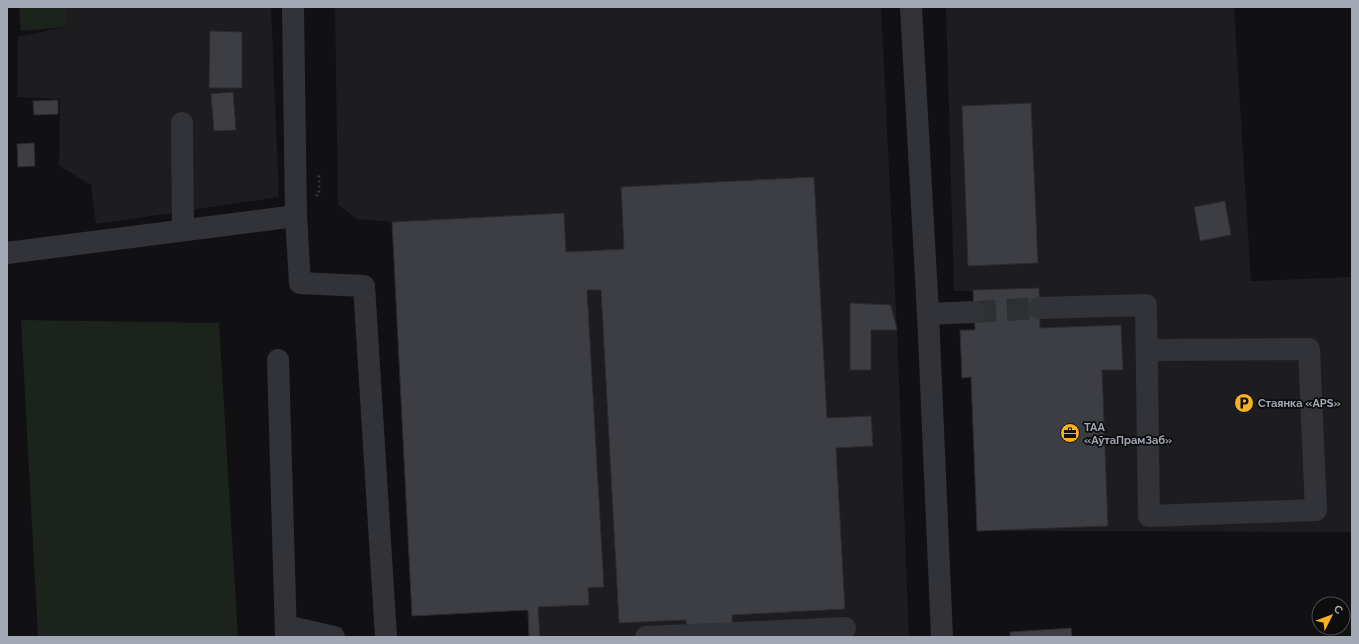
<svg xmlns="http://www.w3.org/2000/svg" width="1359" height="644" font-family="Raleway,sans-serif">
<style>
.built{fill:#1d1d20}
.green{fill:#1c231d}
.building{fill:#3d3e43;stroke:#2b2b2f}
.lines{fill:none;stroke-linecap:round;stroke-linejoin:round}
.minor-tunnel{stroke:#2e2f33;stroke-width:22;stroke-dasharray:22 11;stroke-linecap:butt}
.path{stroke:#383a3f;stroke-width:2.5;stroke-dasharray:2 3;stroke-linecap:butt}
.minor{stroke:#323338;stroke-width:22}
.labels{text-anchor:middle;stroke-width:3.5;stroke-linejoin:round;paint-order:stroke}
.poi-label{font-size:11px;font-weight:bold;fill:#a2a8b4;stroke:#0d0d0e;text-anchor:start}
</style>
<rect width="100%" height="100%" fill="#111113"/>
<path class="built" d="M66 7H271L279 197 96 224 91 185 59 166 60 99 17 97 18 37 66 27Z
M335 7H881L897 330 909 637H529L527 610 412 616 392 222 357 219 338 205Z
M946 7H1234L1251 281 1352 277V532L977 531 971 377 962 378 960 330H975L973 291H954Z"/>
<path class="green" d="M19 7H66V27L21 31Z
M21 320 219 323 238 637H38Z"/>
<path class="building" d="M210 31 242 32V88H209Z
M233 92 236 130 214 131 211 94Z
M58 100V114L34 115 33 101Z
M1031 103 1038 263 968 266 962 106Z
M34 143 35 166 18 167 17 144Z
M814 177 827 418 871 416 873 446 836 448 845 609 732 615 733 637H687L686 620 619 623 601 290H587L604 587 588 588 589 605 538 607 540 637H529L528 610 412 616 392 222 564 213 566 252 624 249 621 187Z
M1225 201 1231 235 1200 241 1194 207Z
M1039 288 1040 328 1121 325 1123 370H1102L1108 526 977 531 971 377 962 378 960 330H975L973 290Z
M850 303 891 305 897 330H871V370H850Z
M1071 628 1072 637H1010V632Z"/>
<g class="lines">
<path class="minor-tunnel" d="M974 312 1039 308"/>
<path class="path" d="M316 196 319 194V173"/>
<path class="minor" d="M293 7 296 216 300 283 364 286 386 637
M911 7 928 314 942 637
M182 123 183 230
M7 253 296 216
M1039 308 1146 305 1149 516 1316 510 1309 349 1147 350
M928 314 974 312
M278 360 286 637
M286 626 334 637
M646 637 845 628"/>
</g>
<defs>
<symbol id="parking-disc" viewBox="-11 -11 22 22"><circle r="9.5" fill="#f8b025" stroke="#0d0d0e"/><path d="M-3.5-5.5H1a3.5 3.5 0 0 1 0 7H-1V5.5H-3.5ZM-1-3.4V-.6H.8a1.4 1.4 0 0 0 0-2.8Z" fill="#111"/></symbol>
<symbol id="office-disc" viewBox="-11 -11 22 22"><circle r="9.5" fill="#f8b025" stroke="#0d0d0e"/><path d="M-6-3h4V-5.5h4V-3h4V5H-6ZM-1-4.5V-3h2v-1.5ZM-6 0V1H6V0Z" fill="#111"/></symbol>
</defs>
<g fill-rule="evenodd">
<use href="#parking-disc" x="1233" y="392" width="22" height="22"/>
<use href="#office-disc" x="1059" y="422" width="22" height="22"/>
</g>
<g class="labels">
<g class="poi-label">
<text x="1258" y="407">Стаянка «APS»</text>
<text x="1084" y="431">ТАА<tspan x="1084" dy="13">«АўтаПрамЗаб»</tspan></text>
</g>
</g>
<rect width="1359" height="644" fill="none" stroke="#a2a8b4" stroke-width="16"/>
<g transform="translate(1331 616) rotate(48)"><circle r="19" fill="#0d0d0e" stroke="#494b50"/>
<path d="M0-3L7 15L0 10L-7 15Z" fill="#f8b025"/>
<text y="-6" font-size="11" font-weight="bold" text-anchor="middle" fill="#a2a8b4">С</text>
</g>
</svg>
